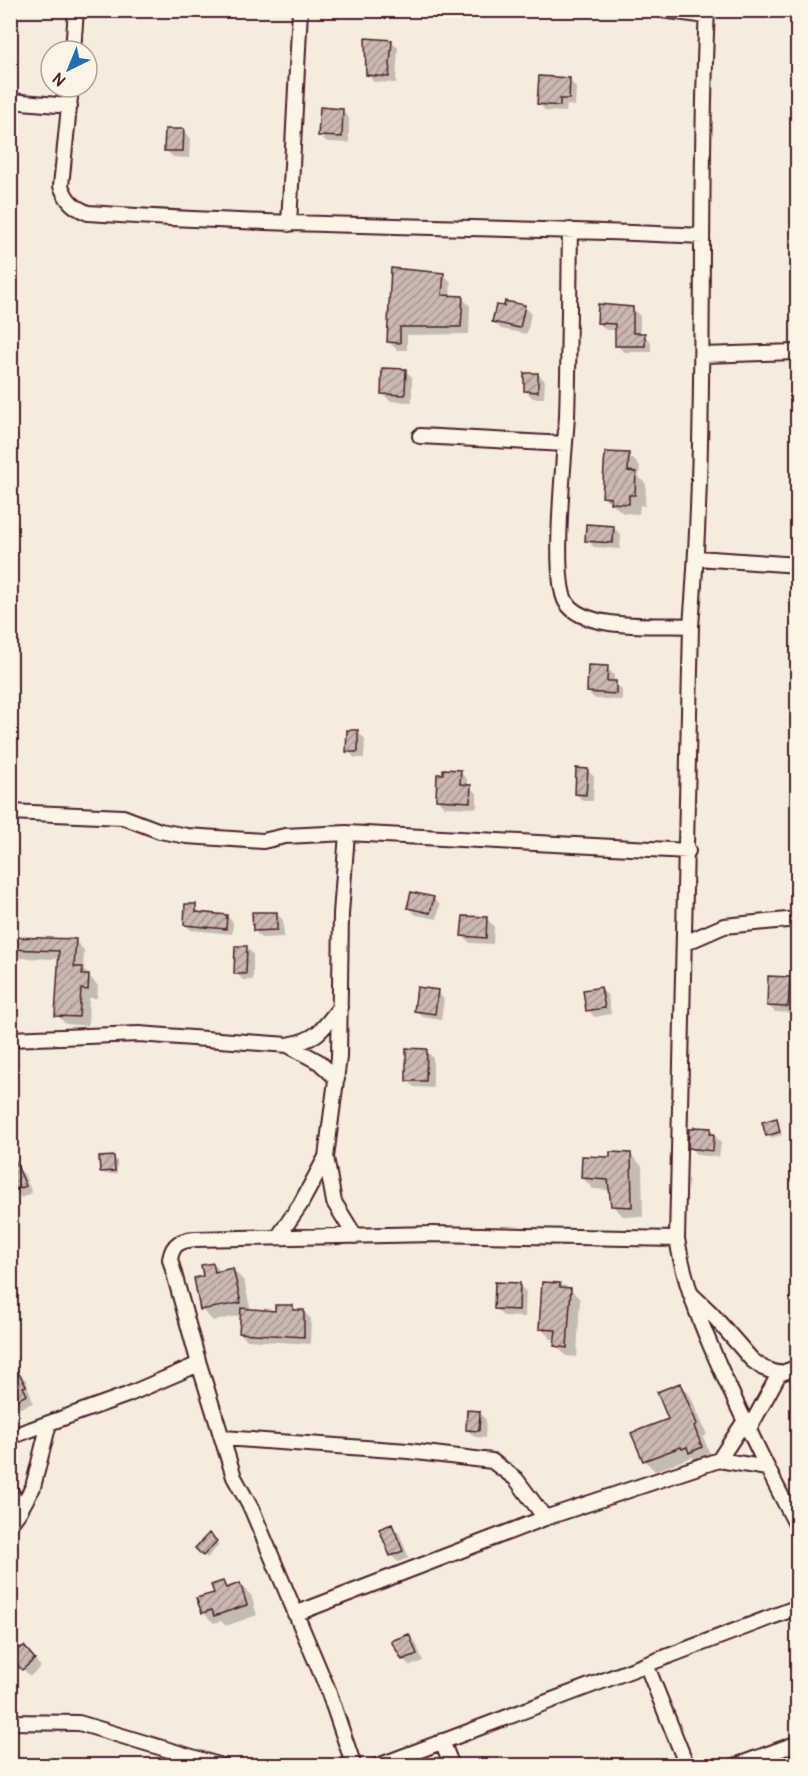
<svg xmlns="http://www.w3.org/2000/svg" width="808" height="1776" font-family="Pangolin,sans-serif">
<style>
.shadow{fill:#0003}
.building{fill:url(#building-hatch);stroke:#4a1f2b;stroke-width:1.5}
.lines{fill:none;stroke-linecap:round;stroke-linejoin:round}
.minor-casing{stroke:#4a1f2b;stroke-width:18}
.minor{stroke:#fcf5e5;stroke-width:14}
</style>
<defs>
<pattern id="building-hatch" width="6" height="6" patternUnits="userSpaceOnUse" patternTransform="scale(1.5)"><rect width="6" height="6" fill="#cab9b1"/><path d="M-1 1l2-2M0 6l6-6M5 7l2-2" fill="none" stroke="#a69690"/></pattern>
</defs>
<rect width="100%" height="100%" fill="#f5ecde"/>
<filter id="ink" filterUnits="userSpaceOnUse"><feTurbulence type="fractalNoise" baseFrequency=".0167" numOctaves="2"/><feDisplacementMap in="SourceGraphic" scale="12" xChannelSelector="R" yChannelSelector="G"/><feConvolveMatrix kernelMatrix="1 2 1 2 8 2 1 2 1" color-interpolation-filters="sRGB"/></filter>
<g filter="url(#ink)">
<path class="shadow" d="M391 41 398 48 396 83 374 82 367 74Z
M569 80 576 87 575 106 567 105 566 112 546 111 539 104Z
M342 110 349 118V143L327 142 319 135Z
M183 131 190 138 189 158 173 157 166 150Z
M392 270 443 274 451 282 450 297 462 298 470 306 469 334 407 335V350H397L389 342Z
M524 306 531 313 527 334 501 329 494 322Z
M633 309 640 316V335H644L651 342V352H624L617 345V330H606L598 323Z
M405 370 412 377V402L390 401 383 394Z
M538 374 545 381 544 398H533L526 391Z
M629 455 640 466 639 477 646 484 645 506 640 505 639 514 623 513 603 496Z
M613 527 621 535 620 549 594 547 587 540Z
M607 668 614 675V682L622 690V700L595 699 588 692Z
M358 732 365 739 364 758H355L348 751Z
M587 770 594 777 593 801H583L576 794Z
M460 772 467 779V786L477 793V808L445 807 438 800Z
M433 898 440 905 437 919 416 915 409 908Z
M195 906 201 914 227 916 233 922 232 934 191 930 185 924Z
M276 913 283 920 284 937 261 938 254 930Z
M487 919 494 926 493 944 470 943 463 936Z
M75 941 84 950 83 969 98 986 97 998H89L88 1026 66 1024 57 1015 60 959 20 958 11 949Z
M246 947 253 954V980H243L236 973Z
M790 978 797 985 795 1013 775 1012 768 1005Z
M601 989 608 996 611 1014 595 1017 588 1010Z
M437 992 444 999 441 1020 423 1017 415 1010Z
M426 1050 433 1058V1088L414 1087 407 1080Z
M776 1120 782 1135 770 1138 767 1135Z
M710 1130 721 1143 719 1157 697 1155 690 1148Z
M631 1155 642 1166 643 1217 623 1216 612 1205 611 1190 593 1189 583 1178 611 1159Z
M114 1158 117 1161V1174H105L101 1171Z
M17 1167 24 1174 32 1193 21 1198 10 1182Z
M213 1264 220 1272 233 1270 244 1281 251 1311 276 1313 293 1306 298 1312H304L311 1319 310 1344 247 1340 240 1333 242 1315 213 1321 202 1310 205 1277Z
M559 1284 563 1289H570L580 1299 577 1357 566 1356 556 1345V1339H551L541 1328Z
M519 1285 526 1292 525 1317 503 1316 496 1309Z
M19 1373 26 1380 33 1403 20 1408 13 1401Z
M679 1384 690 1395 707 1435 703 1437 712 1458 701 1463 692 1457 655 1471 644 1460 670 1419Z
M479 1412 486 1420 485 1438 475 1437 467 1430Z
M392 1526 399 1533 409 1558 398 1562 391 1555Z
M209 1536 219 1545 207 1558 197 1548Z
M223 1583 228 1588 240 1585 251 1595 257 1615 226 1626 221 1621 214 1623 203 1613Z
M409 1636 416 1643 423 1661 410 1666 403 1659Z
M31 1655 41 1667 30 1676 23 1669Z
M798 1700V1713L793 1702Z
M484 1762 488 1766H475V1765Z"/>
<path class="building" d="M365 38 392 40 389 77 366 75Z
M539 76 570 78 569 99H560V106L537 104Z
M320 107 343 109 342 137 318 136Z
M165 129H184L183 151H164Z
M391 268 444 273 442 295 463 296 461 327H400V343L387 342Z
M505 301 525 305 520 328 492 322 496 305 504 306Z
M598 304 633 307V333H645V346H615V324L597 323Z
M382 368 406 369 405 395 381 394Z
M524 373H538V392L524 391Z
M605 452 629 453 628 471 636 472 635 495H629V504L610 503 611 498 602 497Z
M586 524 614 526 613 543 585 541Z
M588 665 608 666 607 681H616V694L587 692Z
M347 730H358V752H346Z
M576 768 588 769 586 795 575 794Z
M443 769 461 770 460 784 471 785 470 802 436 800 437 774H443Z
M411 892 434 897 430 913 407 908Z
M185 904H196V912L227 915 226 929 184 925Z
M252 912H277V930L253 931Z
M463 916 487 917 486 938 461 936Z
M10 937 76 939 74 967H83L82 975H89L88 990 81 989 79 1017 55 1016 59 951 10 949Z
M235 946H247L246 974H234Z
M768 976 790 977 788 1007 767 1006Z
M417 987 438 990 435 1014 414 1011Z
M601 987 605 1008 586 1011 583 990Z
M406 1048 427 1049 426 1081H406Z
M777 1118 780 1132 766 1136 762 1122Z
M694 1127 711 1128 710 1134H714L713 1151 688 1148 689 1129H694Z
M10 1149 26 1186 10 1192Z
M610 1152 631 1153 632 1207 611 1206 608 1180 581 1178 582 1156 610 1157Z
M114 1156 115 1171 100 1172 99 1157Z
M213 1263 215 1272 233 1268 241 1303 200 1310 194 1278 203 1276 201 1265Z
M495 1282 520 1283 519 1310 494 1309Z
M542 1282 560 1283V1287L571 1288 567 1348 554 1346 556 1330 539 1329Z
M275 1305H293V1310H304V1337L239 1333 241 1308 275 1311Z
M10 1358 26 1386 23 1387 27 1395 10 1403Z
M680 1383 697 1424 694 1426 702 1447 689 1453 687 1447 682 1449 681 1447 643 1461 631 1433 668 1419 657 1392Z
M467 1410 480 1411 479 1431 466 1430Z
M392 1524 403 1551 390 1556 379 1529Z
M209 1533 217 1541 203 1556 195 1548Z
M223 1581 226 1588 240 1583 247 1605 214 1616 212 1610 202 1613 196 1598 214 1593 211 1585Z
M409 1634 417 1654 402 1660 391 1641Z
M24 1646 35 1659 22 1670 16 1663 10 1668V1653Z"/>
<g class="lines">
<defs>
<path id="minor" d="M662 10 707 16
M707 10C697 216 708 421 691 626L677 1239C685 1287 702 1327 722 1372 746 1425 771 1477 798 1528
M73 51 76 10
M71 87 61 186C67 201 73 207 88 213 293 227 497 226 701 236
M10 101 70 106
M289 224 300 10
M570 230C569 292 569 354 567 416 565 452 551 577 566 602 584 632 660 624 691 626
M703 355 798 352
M420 436 565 444
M697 558 798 565
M10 812 123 817 160 831 187 836 263 841 285 836 347 833 688 851
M347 833 341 914 339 1057 326 1157 334 1202 355 1236
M685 943 724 926 798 919
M10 1039 139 1034 288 1045 319 1062 337 1079
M288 1045C317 1040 323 1029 340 1007
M278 1237 300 1205 326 1157
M690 1293 711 1313 752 1360 763 1368 779 1374 798 1367
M199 1364 234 1477 252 1510 328 1690 354 1766
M748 1431 779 1374
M10 1437 49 1423
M223 1438 408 1451 492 1461 516 1479 545 1518
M719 1460 744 1422
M10 1490 19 1512 10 1524
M19 1512 33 1487 49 1423 127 1395 199 1364 170 1259C173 1243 180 1241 195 1239L433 1234 677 1239
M295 1614 545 1518 719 1460 767 1468
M646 1664 687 1766
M10 1722 79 1723 222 1766
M442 1741 452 1766
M378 1766 798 1607
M735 1766 798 1743"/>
</defs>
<use href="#minor" class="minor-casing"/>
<use href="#minor" class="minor"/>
</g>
</g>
<rect width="808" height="1776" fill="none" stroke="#fcf5e5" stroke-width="36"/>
<rect x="18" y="18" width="772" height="1740" fill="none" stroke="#4a1f2b" stroke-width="2" filter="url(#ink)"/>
<g transform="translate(69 69) rotate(223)"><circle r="28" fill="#fcf5e5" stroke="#b59f9b" stroke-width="1.5"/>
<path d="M0-4.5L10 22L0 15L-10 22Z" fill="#1f6fb2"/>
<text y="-9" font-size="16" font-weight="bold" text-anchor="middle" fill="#4a1f2b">N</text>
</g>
</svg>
